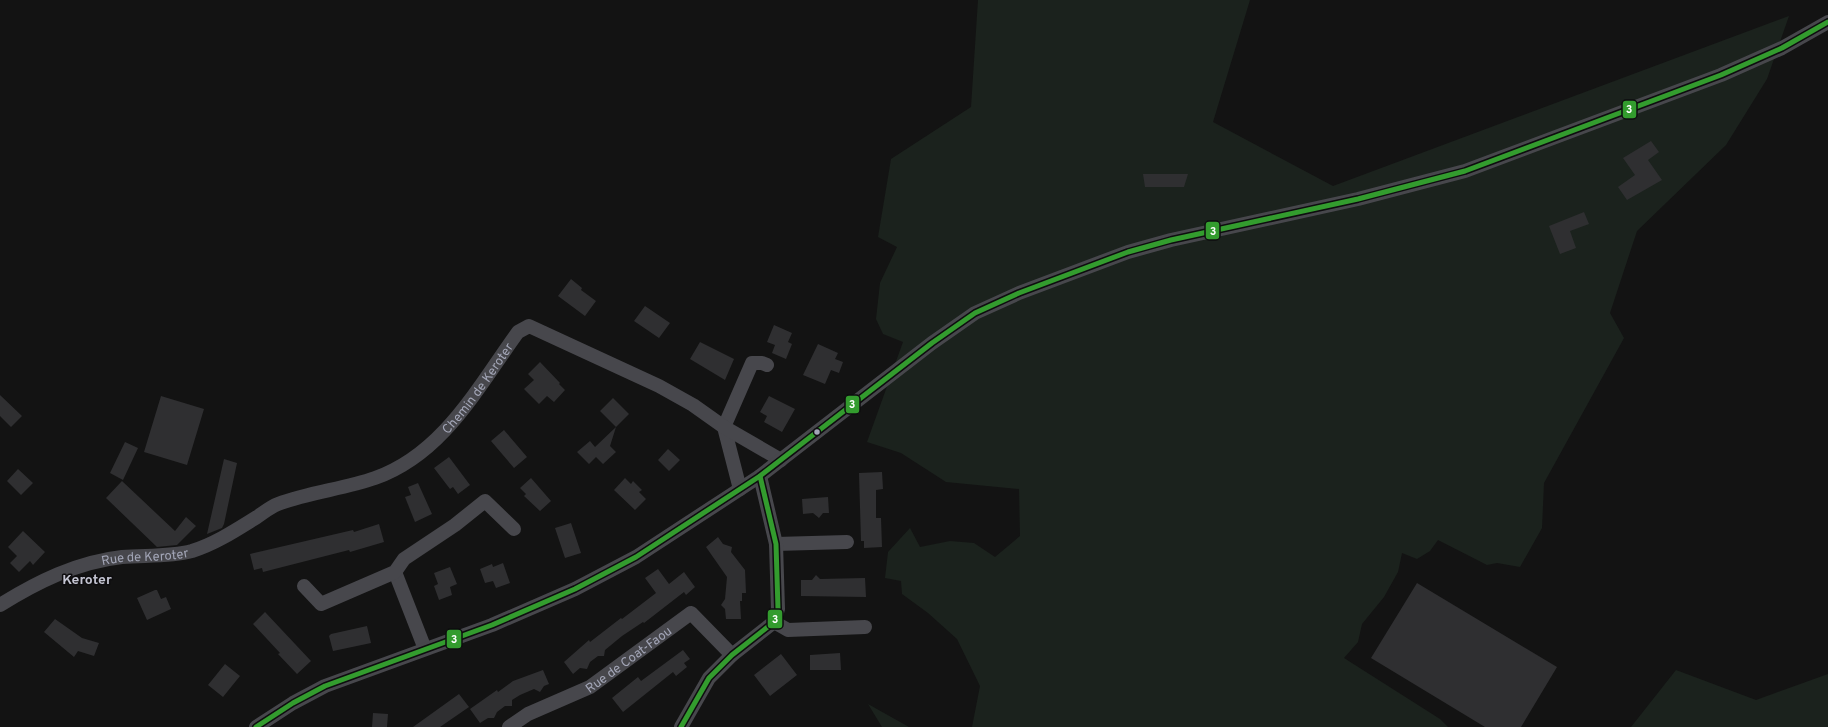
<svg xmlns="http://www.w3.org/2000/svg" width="1828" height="727" font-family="Overpass,sans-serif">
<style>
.green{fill:#1b221d}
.building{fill:#2f2f31}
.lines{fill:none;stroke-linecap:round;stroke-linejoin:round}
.street{stroke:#47474c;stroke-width:14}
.bus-1-casing{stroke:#0e0d0f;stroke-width:8}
.bus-1{stroke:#339c2e;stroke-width:5}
.bus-dot{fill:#a2a5b6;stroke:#0e0d0f;stroke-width:1.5}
.labels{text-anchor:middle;stroke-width:3;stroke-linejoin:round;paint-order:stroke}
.street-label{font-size:13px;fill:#a2a5b6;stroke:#0e0d0f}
.neighbourhood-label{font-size:14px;font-weight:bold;fill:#c4c5d2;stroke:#0e0d0f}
.line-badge{stroke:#0e0d0f;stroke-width:1.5}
.badge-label{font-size:11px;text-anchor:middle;font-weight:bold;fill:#fff}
</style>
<rect width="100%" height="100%" fill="#131313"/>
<path class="green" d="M978 0H1250L1213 122 1333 186 1789 16 1767 79 1726 145 1637 231 1610 313 1624 338 1544 483 1542 528 1520 567 1497 563 1487 565 1438 540 1430 551 1417 559 1402 553 1398 572 1384 597 1362 624 1358 642 1344 658 1440 719 1448 727H972L980 686 957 639 928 613 902 594 901 581 885 578 888 552 910 528 920 547 950 541 974 543 995 557 1020 536 1019 489 946 482 901 453 867 442 903 342 883 334 876 319 880 283 897 247 878 237 891 159 971 107Z
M1676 670 1756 700 1828 674V727H1631Z
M868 704 909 727H882Z"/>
<path class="building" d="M1651 141 1659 152 1648 160 1662 180 1627 200 1618 187 1635 175 1623 158Z
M1143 174H1188L1184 187H1145Z
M1584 212 1589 224 1570 231 1576 248 1560 254 1549 226Z
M571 279 582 288 581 290 596 301 585 316 558 296Z
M645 306 670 323 659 338 634 321Z
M774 325 792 333 788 342 792 344 786 359 772 353 775 345 767 342Z
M700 342 734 359 725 380 690 359Z
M818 344 838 353 835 359 843 362 839 373 831 370 825 384 803 375Z
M540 362 560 383 559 384 565 390 554 402 547 396 539 404 524 389 534 380 528 374Z
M0 395 22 416 11 427 0 416Z
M161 396 204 409 187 465 144 452Z
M769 396 795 409 782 432 764 422 767 416 760 412Z
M613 398 629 414 616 427 610 446 616 452 603 464 596 457 589 464 577 452 590 441 595 447 616 427 600 411Z
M504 430 527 457 514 468 491 441Z
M125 442 138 448 123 480 110 473Z
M668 449 680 460 669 471 658 460Z
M449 457 470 485 458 494 453 487 450 489 434 468Z
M224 459 237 463 224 524 222 528 207 534Z
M18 469 33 483 21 495 7 481Z
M882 472 883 489 876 490V518H881L882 547 864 548V541H861L859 473Z
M531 478 551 501 540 511 524 496 526 494 520 488Z
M625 478 631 484 633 481 642 490 639 492 646 499 635 510 614 490Z
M122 481 175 531 186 517 196 526 177 545 157 547 106 498Z
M418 483 432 514 415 522 405 497 411 495 408 487Z
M828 497 829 513H823L819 518 813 513 803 514 802 499Z
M571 523 581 553 565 558 555 528Z
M379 524 384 542 350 552 349 550 263 572 262 568 254 570 250 554 353 530 354 532Z
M23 531 45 552 33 565 30 561 19 572 10 563 17 556 8 547Z
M718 537 723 544 732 547 731 552 745 570 746 593H742V601H740L741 619H726L725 609 721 605 725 599 727 577 706 547Z
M503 563 510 583 496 588 493 581 485 583 480 569 492 564 493 567Z
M450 567 457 584 450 587 452 595 439 600 434 586 438 584 434 573Z
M658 569 669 584 684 572 695 587 686 595 684 592 644 623 643 622 622 636 605 650 604 656H598L590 662 587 669 580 668 573 674 564 662 589 640 590 642 621 618 622 619 656 593 645 578Z
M816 575 820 579 865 578 866 597 801 596V580H812Z
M1417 583 1557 667 1521 727H1485L1371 658Z
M155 590H157L161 599 166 597 171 609 147 620 137 598Z
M265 612 311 661 297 674 278 654 280 653 253 624Z
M55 619 82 638 99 643 94 656 78 651 74 657 44 632Z
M367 626 371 643 333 651 329 636 331 634Z
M683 650 690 659 684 663 687 667 676 676 673 672 623 712 612 698 638 677 641 681Z
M840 653 841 670H810V655Z
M781 654 797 675 770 696 754 675Z
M225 664 240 676 223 697 208 685Z
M543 670 549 684 544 686 540 692 534 689 520 695 512 700V706H505L497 712 494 718H488L480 723 470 709 497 690 498 692 513 681Z
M459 694 469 707 440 727H413Z
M373 713 388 714 387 727H372Z"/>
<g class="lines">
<g class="street">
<path d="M724 427 752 363H762L767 365"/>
<path d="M724 427 740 489"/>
<path d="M776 544 847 542"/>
<path d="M395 572 425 649"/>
<path d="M304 586 321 604 395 572 404 559 455 525 485 501 514 529"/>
<path id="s1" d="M0 605C37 582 77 562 122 557 145 555 169 557 192 551 215 544 236 530 257 517 263 513 270 507 278 504 309 492 344 489 375 478 443 454 478 387 518 332L529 326 659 386 693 405 724 427 781 460"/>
<path d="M774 622 788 630 865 627"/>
<path d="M256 727 293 703 325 686 492 625 575 589 636 557 760 476 932 343 975 313 1019 293 1128 252 1171 240 1358 199 1465 171 1721 75 1782 48 1828 22"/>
<path id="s2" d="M509 727 528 714 590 687 691 613 732 655"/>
<path d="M681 727 709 678 732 655 774 622 778 609 776 544 760 476"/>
</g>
<defs>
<path id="bus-1" d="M256 727 293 703 325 686 492 625 575 589 636 557 760 476 932 343 975 313 1019 293 1128 252 1171 240 1358 199 1465 171 1721 75 1782 48 1828 22
M681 727 709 678 732 655 774 622 778 609 776 544 760 476"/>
</defs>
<use href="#bus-1" class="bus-1-casing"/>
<use href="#bus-1" class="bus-1"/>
</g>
<circle class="bus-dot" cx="817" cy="432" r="3.5"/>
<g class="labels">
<g class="street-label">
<text dy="5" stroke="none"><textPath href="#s1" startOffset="540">Chemin de Keroter</textPath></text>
<text dy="5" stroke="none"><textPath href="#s1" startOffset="155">Rue de Keroter</textPath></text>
<text dy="5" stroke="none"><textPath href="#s2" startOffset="138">Rue de Coat-Faou</textPath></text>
</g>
<g class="neighbourhood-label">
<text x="87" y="584">Keroter</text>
</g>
</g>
<g class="line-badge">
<rect x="1622" y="100" width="15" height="19" rx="4" fill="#339c2e"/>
<rect x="1205" y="221" width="15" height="19" rx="4" fill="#339c2e"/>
<rect x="845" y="395" width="15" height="19" rx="4" fill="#339c2e"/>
<rect x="767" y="609" width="16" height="20" rx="4" fill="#339c2e"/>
<rect x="446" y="629" width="16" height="20" rx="4" fill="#339c2e"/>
</g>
<g class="badge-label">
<text x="1629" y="113">3</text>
<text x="1213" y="235">3</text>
<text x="852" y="408">3</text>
<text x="775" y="623">3</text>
<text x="454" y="643">3</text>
</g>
</svg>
